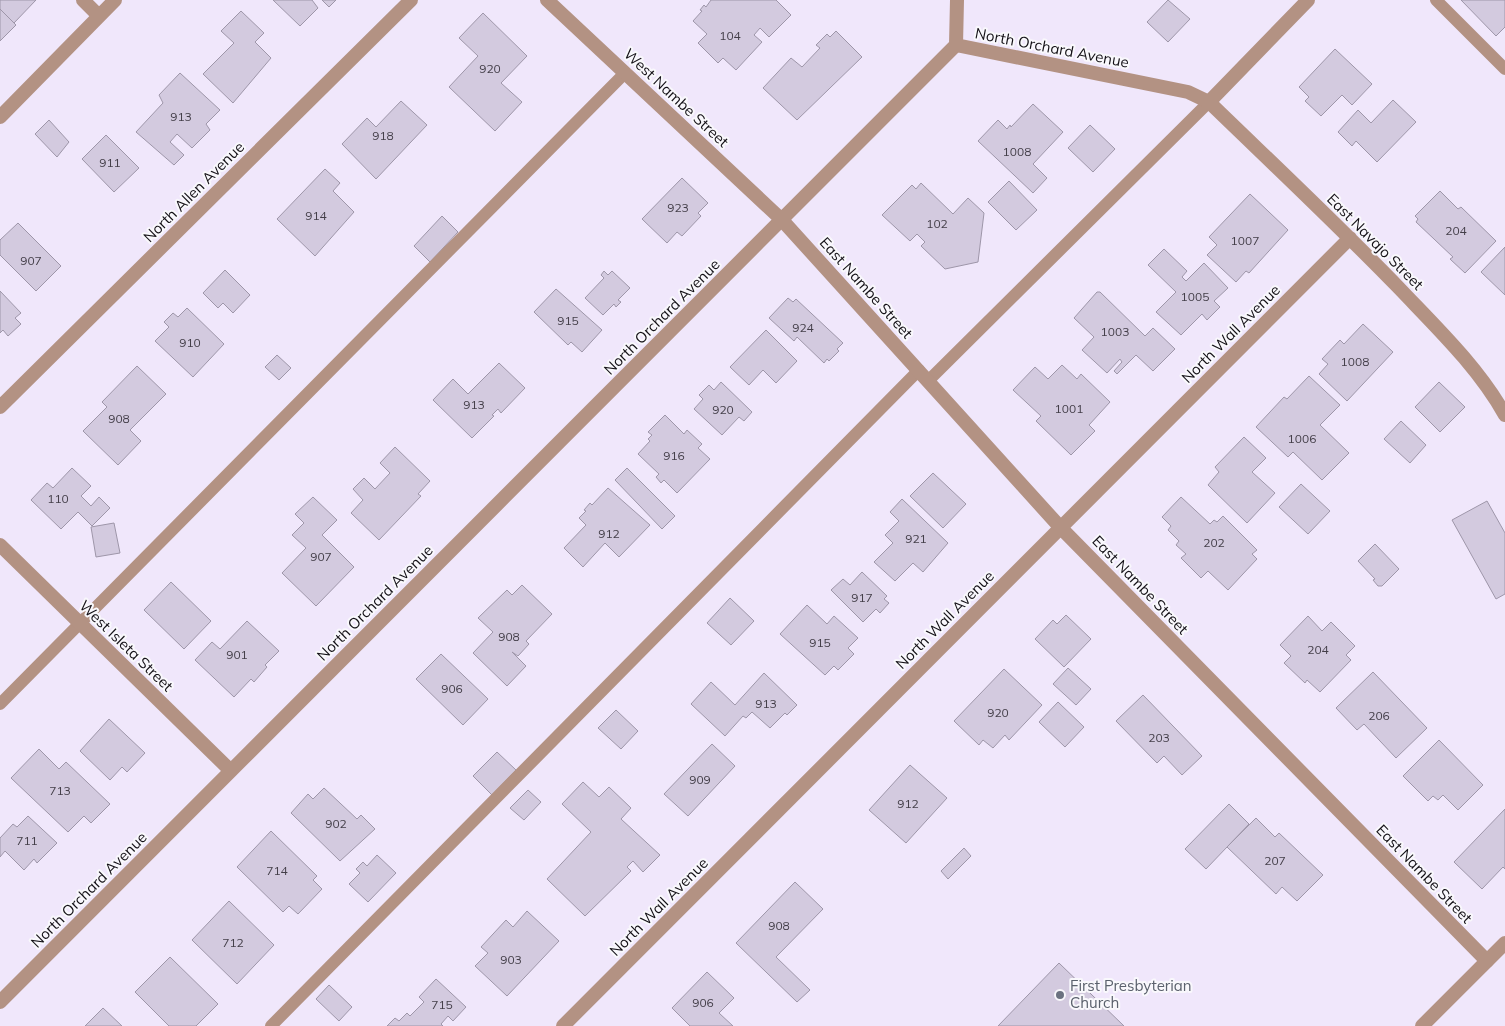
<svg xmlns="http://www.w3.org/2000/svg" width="1505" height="1026" font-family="Mulish,sans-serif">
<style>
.building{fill:#d3cadf;stroke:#9e96a9}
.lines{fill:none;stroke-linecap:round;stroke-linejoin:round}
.service{stroke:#b39283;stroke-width:12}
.minor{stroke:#b39283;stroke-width:14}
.tertiary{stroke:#b39283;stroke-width:14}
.worship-dot{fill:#6b7280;stroke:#f9f8fc;stroke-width:2}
.labels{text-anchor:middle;stroke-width:4;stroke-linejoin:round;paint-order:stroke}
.number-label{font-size:12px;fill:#433e48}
.street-label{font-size:15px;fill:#131016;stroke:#f9f8fc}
.worship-label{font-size:15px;fill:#5b616d;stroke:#f9f8fc;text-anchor:start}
</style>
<rect width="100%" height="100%" fill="#f0e7fb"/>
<path class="building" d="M0 0H36L14 23 0 9Z
M273 0H312L318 8 300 26Z
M322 0H336L329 7Z
M711 0H776L791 15 769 37 760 28 754 35 762 42 736 70 723 58 718 63 698 43 707 34 693 21 702 11 700 10 704 5 706 7Z
M1168 0 1190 19 1168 42 1147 22Z
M1461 0H1505V27L1496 36Z
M0 9 16 25 0 41Z
M241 11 264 33 255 42 271 58 233 103 203 74 234 43 221 31Z
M483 13 527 56 501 83 522 102 495 131 449 87 478 56 459 38Z
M836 31 862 57 797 120 763 88 791 58 802 67 820 48 816 45 827 34 830 37Z
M1335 49 1372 84 1352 105 1342 95 1321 116 1305 101 1309 97 1299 87Z
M180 73 220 110 206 124 210 130 192 148 177 134 170 142 184 155 174 165 136 132 163 103 159 95Z
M1393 100 1416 122 1377 162 1356 141 1352 146 1338 132 1358 110 1371 123Z
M401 101 427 125 376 179 342 144 367 118 376 127Z
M1033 104 1063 132 1033 164 1047 178 1033 193 978 141 998 120 1007 129 1010 125 1011 127Z
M49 120 69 142 57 157 35 134Z
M1090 125 1115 149 1093 172 1068 148Z
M106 135 139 168 114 192 82 159Z
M325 169 340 183 333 191 354 212 315 256 277 219Z
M682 178 708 203 698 213 701 216 682 236 677 232 667 243 642 219Z
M1009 181 1037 210 1016 230 988 202Z
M921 183 953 214 968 198 984 213 978 262 945 269 921 246 925 242 917 234 910 241 882 215 912 185 916 189Z
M1440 191 1458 209 1461 207 1496 241 1465 273 1450 259 1453 257 1416 222 1418 219 1415 216Z
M1250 194 1288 230 1249 273 1246 271 1236 282 1207 255 1217 245 1209 237Z
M442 216 458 232 430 262 414 246Z
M18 223 61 266 36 291 0 255V240Z
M1505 247V295L1481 272Z
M1164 249 1187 271 1182 277 1186 281 1204 263 1228 288 1214 301 1220 307 1207 320 1202 314 1181 335 1156 312 1176 292 1148 265Z
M225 270 250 295 233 313 223 303 218 308 203 293Z
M604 271 608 275 612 271 630 288 618 300 621 302 616 307 614 304 603 315 585 298 604 278 601 275Z
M556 289 602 330 582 352 571 342 568 345 534 312Z
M0 291 21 313 15 318 21 324 8 336 3 330 0 333Z
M1097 292H1100L1145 336 1153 328 1175 349 1153 371 1136 355 1117 374 1114 371 1122 362 1120 359 1107 373 1082 350 1094 337 1074 318Z
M788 298 793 302 796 299 843 343 837 349 839 351 829 361 827 359 824 363 797 337 794 341 769 318Z
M187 308 224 344 193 377 155 341 169 327 164 322 173 313 178 317Z
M1363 324 1393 352 1347 401 1319 374 1328 364 1322 359 1340 340 1344 344Z
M766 330 797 361 776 383 763 370 749 385 730 367Z
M277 355 291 368 279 380 265 367Z
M499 363 525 388 501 413 498 409 492 415 494 416 472 438 433 400 453 379 468 394Z
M1062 365 1077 379 1081 374 1110 402 1089 425 1095 431 1071 455 1036 421 1041 416 1013 390 1035 367 1048 379Z
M137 366 166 394 130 430 141 441 118 465 83 431 107 407 102 402Z
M1309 376 1340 405 1320 425 1349 453 1322 480 1293 452 1288 457 1256 427 1284 397 1287 399Z
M721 382 752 412 744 421 739 417 722 435 694 409 703 399 699 395 709 385 714 390Z
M1439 382 1465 407 1440 432 1415 407Z
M665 415 684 434 687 430 702 444 698 448 710 459 677 493 664 480 661 483 656 477 659 474 638 454 650 441 648 439 652 435 648 432Z
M1401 421 1426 445 1410 463 1384 439Z
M1244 437 1266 458 1252 472 1275 493 1247 523 1208 485 1219 472 1215 467Z
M395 447 430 481 418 494 421 496 379 540 351 513 363 500 353 489 364 478 375 489 390 473 380 463Z
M72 468 91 486 81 496 91 506 99 497 110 508 92 526 78 512 61 529 31 500 47 483 53 488Z
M627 468 675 516 662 529 615 480Z
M933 473 966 504 943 528 910 496Z
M1301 484 1330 511 1308 534 1279 507Z
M608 488 650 525 619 557 605 543 583 567 564 548 586 525 579 518 586 511 584 510 590 503 592 505Z
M313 497 337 520 322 535 354 567 316 606 282 573 306 548 292 535 304 523 295 514Z
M1181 497 1210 524 1214 520 1217 522 1223 516 1257 550 1252 554 1257 559 1228 590 1208 571 1201 578 1181 558 1186 554 1176 545 1179 541 1168 530 1171 526 1162 517Z
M902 499 948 543 923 572 913 563 895 581 874 562 893 543 885 535 899 521 890 512Z
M1487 501 1505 533V594L1496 599 1452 520Z
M114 523 120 553 96 557 91 527Z
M1375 544 1399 569 1382 586H1378L1373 580 1375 579 1358 561Z
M862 572 887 596 884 599 889 603 880 613 876 609 863 622 831 590 843 579 850 585Z
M171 582 211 621 184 649 144 610Z
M522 585 552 614 526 641 529 644 518 656 512 652 526 666 507 686 473 653 493 632 478 618 507 590 512 595Z
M730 598 754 621 731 645 707 623Z
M807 605 827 624 834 616 858 638 848 648 854 654 838 670 834 666 825 675 780 634Z
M1066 615 1091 639 1064 667 1035 639 1053 620 1057 624Z
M1308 616 1322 631 1331 622 1355 646 1346 655 1351 660 1320 692 1307 680 1305 683 1284 663 1291 656 1280 645Z
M247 621 279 651 265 665 267 667 254 682 251 679 234 697 195 660 212 642 220 649Z
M441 654 488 699 463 725 416 679Z
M1068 668 1091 689 1076 705 1053 684Z
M1004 669 1042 705 1009 740 1005 735 993 748 983 740 979 745 954 721Z
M1373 672 1427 728 1396 758 1364 724 1357 730 1336 708Z
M764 673 797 705 787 715 785 713 770 728 752 712 746 718 743 716 725 736 691 704 711 682 735 705Z
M1143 695 1202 756 1182 775 1164 756 1157 763 1116 721Z
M1058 702 1084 727 1065 747 1039 722Z
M616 710 638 731 621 749 598 728Z
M109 719 145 753 127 772 122 767 110 780 80 751Z
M1439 740 1483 785 1458 810 1443 795 1438 800 1433 796 1428 801 1403 776Z
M712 744 735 766 688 816 664 794Z
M39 749 59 769 66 762 110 804 91 823 84 816 68 832 11 778Z
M497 752 516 770 492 795 473 776Z
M910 765 947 798 906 843 869 810Z
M583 782 599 797 609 787 631 808 621 819 660 855 643 872 633 861 627 867 631 871 585 916 547 879 591 832 562 804Z
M324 788 357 819 361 815 375 829 340 861 291 813 308 794 313 799Z
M528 790 541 802 524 820 510 808Z
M1229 804 1249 824 1206 869 1185 849Z
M1505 809V869L1503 867 1482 889 1454 862Z
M28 816 57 843 37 863 34 859 24 870 5 851 0 857V838L13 824 17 827Z
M1256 818 1275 837 1279 833 1323 875 1297 901 1282 887 1276 894 1227 847Z
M271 831 317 876 313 880 322 889 298 914 289 906 283 912 237 867Z
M964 848 971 856 948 879 941 871Z
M377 855 396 873 368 902 349 884 360 873 356 869 363 862 367 866Z
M795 882 823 909 776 957 810 990 797 1002 736 943Z
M229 901 274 945 237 984 192 940Z
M527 911 559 941 507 996 475 966 488 953 481 947 506 920 513 927Z
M170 957 218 1004 196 1026H169L135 992Z
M1059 963 1124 1026H998Z
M707 972 734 998 719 1013 733 1026H690L672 1008Z
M436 979 466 1007 453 1021 448 1016 441 1024 443 1026H387L395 1018 399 1021 407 1013 410 1016 424 1002 419 997Z
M329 985 352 1007 339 1021 316 999Z
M103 1008 122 1026H85Z"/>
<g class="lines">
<path class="service" d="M1436 0 1505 69
M928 381 1209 102
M0 704 625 73
M271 1026 919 370"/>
<path class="minor" d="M83 0 99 16
M547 0 782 220 1060 527 1487 961
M956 45 1188 92 1209 102C1273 164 1337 224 1399 288 1437 328 1478 367 1505 415
M956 45 957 0
M1209 102 1308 0
M0 117 115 0
M0 407 411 0
M0 545 230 770
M0 1002 956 45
M563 1026 1350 238"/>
<path class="tertiary" d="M1422 1026 1505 943"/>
</g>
<circle class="worship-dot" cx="1060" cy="995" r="5"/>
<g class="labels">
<g class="number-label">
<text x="730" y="40">104</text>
<text x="490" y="73">920</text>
<text x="181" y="121">913</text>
<text x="383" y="140">918</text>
<text x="1017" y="156">1008</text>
<text x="110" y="167">911</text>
<text x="678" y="212">923</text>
<text x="316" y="220">914</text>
<text x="937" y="228">102</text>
<text x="1456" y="235">204</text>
<text x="1245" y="245">1007</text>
<text x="31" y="265">907</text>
<text x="1195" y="301">1005</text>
<text x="568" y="325">915</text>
<text x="803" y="332">924</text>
<text x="1115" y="336">1003</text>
<text x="190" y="347">910</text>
<text x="1355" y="366">1008</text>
<text x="474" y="409">913</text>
<text x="1069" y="413">1001</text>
<text x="723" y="414">920</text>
<text x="119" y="423">908</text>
<text x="1302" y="443">1006</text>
<text x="674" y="460">916</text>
<text x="58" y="503">110</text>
<text x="609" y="538">912</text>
<text x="916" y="543">921</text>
<text x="1214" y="547">202</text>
<text x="321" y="561">907</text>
<text x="862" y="602">917</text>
<text x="509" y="641">908</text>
<text x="820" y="647">915</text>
<text x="1318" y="654">204</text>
<text x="237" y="659">901</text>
<text x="452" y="693">906</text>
<text x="766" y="708">913</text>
<text x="998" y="717">920</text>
<text x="1379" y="720">206</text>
<text x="1159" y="742">203</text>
<text x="700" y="784">909</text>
<text x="60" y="795">713</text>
<text x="908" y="808">912</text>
<text x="336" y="828">902</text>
<text x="27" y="845">711</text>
<text x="1275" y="865">207</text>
<text x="277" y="875">714</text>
<text x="779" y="930">908</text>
<text x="233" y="947">712</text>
<text x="511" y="964">903</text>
<text x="703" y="1007">906</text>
<text x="442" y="1009">715</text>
</g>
<g class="street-label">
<text transform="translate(1052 48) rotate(11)" y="5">North Orchard Avenue</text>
<text transform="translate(676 98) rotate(43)" y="5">West Nambe Street</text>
<text transform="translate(194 192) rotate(-45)" y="5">North Allen Avenue</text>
<text transform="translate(1375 242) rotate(45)" y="5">East Navajo Street</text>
<text transform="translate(866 288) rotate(48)" y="5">East Nambe Street</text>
<text transform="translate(662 317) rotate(-45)" y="5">North Orchard Avenue</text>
<text transform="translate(1231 334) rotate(-45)" y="5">North Wall Avenue</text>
<text transform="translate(1140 585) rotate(46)" y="5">East Nambe Street</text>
<text transform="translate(375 603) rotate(-45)" y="5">North Orchard Avenue</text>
<text transform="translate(945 620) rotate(-45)" y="5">North Wall Avenue</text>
<text transform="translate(126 646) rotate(44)" y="5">West Isleta Street</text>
<text transform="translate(1424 874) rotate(46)" y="5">East Nambe Street</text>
<text transform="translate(89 890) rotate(-45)" y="5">North Orchard Avenue</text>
<text transform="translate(659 907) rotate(-45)" y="5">North Wall Avenue</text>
</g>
<g class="worship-label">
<text x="1070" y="991">First Presbyterian<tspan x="1070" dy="17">Church</tspan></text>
</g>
</g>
</svg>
